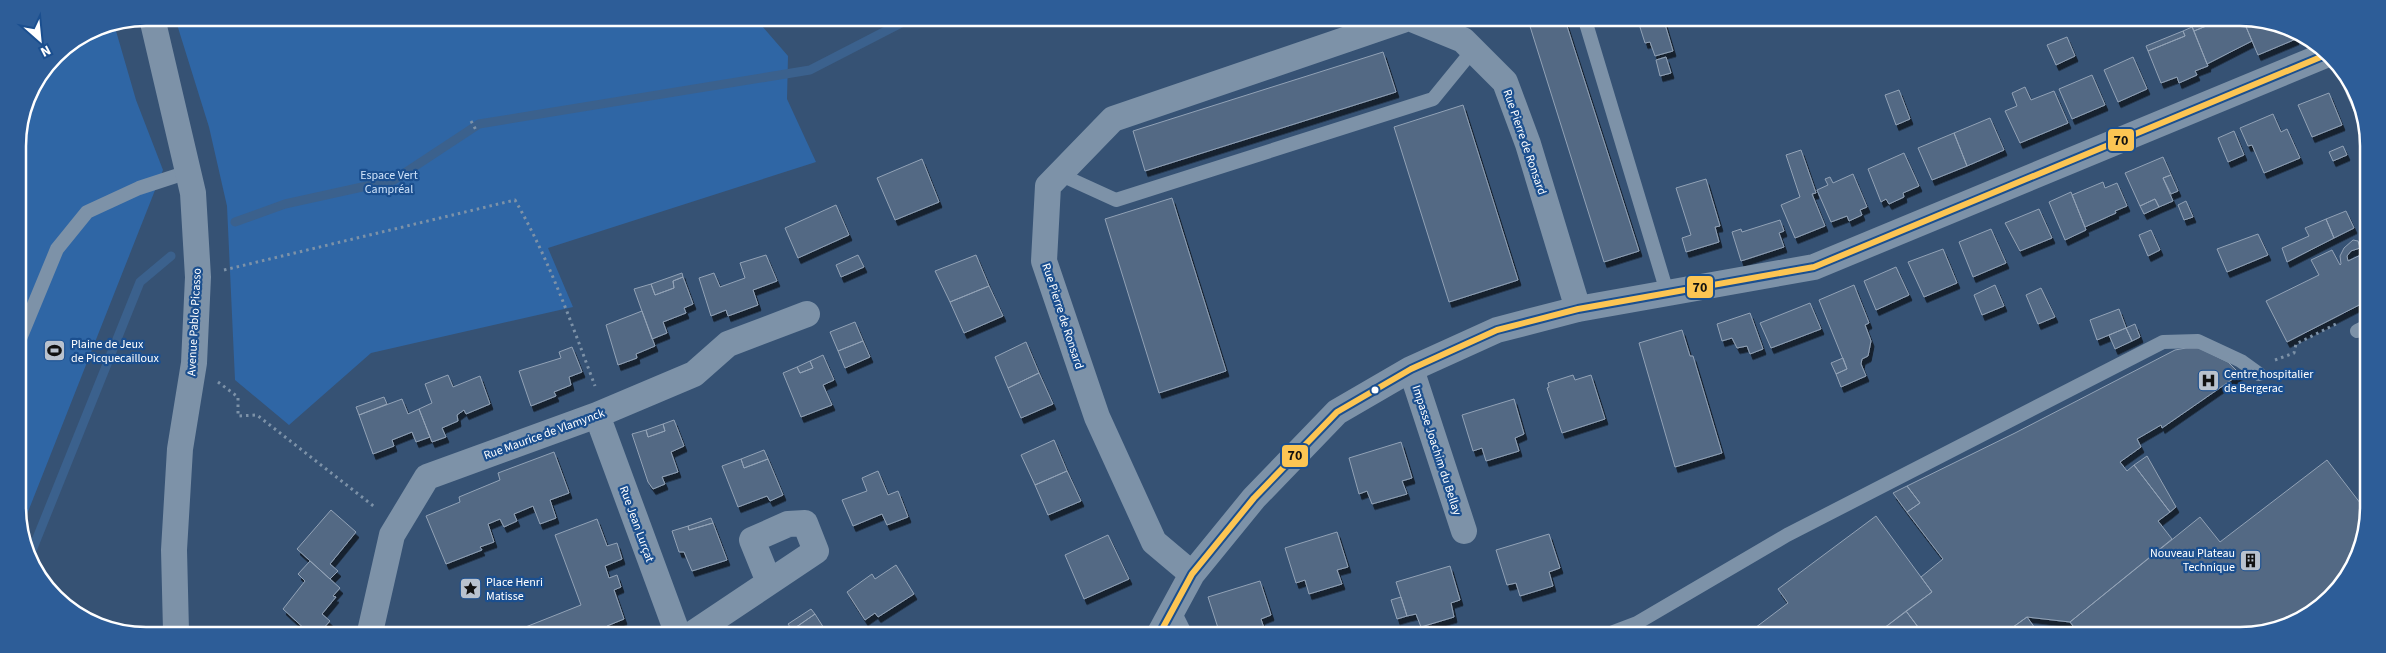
<svg xmlns="http://www.w3.org/2000/svg" width="2386" height="653" font-family="'Source Sans 3',sans-serif">
<style>
.green{fill:#2f66a5}
.lines{fill:none;stroke-linecap:round;stroke-linejoin:round}
.stream{stroke:#3b618d;stroke-width:9}
.building{fill:#526984;stroke:#92a2b6;filter:url(#shadow)}
.path{stroke:#7d92a8;stroke-width:3;stroke-dasharray:2.5 4;stroke-linecap:butt}
.service{stroke:#7d92a8;stroke-width:14}
.minor{stroke:#7d92a8;stroke-width:26}
.bus-1-casing{stroke:#1b4f8f;stroke-width:10}
.bus-1{stroke:#fcc553;stroke-width:6}
.bus-dot{fill:#fff;stroke:#1b4f8f;stroke-width:2}
.labels{text-anchor:middle;stroke-width:4.5;stroke-linejoin:round;paint-order:stroke}
.street-label{font-size:12px;fill:#fff;stroke:#1b4f8f}
.park-label{font-size:12px;fill:#cfe3fa;stroke:#1b4f8f}
.poi-label{font-size:12px;fill:#fff;stroke:#1b4f8f;text-anchor:start}
.rim{fill:none;stroke:#fff;stroke-width:2.5}
.line-badge{stroke:#1b4f8f;stroke-width:2}
.pale-badge-label{font-size:14px;text-anchor:middle;font-weight:bold;fill:#111}
</style>
<defs>
<filter id="shadow"><feDropShadow dx="3" dy="5.5" stdDeviation="0" flood-color="#0009"/></filter>
</defs>
<rect width="100%" height="100%" fill="#365274"/>
<path class="green" d="M175 18 756 19 788 56 787 99 816 162 548 248 573 307 371 353 289 425 235 380 227 206 209 127Z
M114 24 136 100 163 170 20 532 18 138C21 125 22 108 28 96 44 62 77 31 114 24Z"/>
<g class="lines">
<path class="stream" d="M235 222 285 204 394 180 479 124 810 70 909 19
M31 553 140 282 171 256"/>
</g>
<path class="building" d="M1528 20H1565L1639 251 1604 262Z
M1638 21H1664L1673 51 1655 56 1650 42 1645 43Z
M2195 22H2216L2194 31 2191 24Z
M2216 22H2244L2252 41 2207 64 2194 31Z
M2244 22H2273L2295 34 2296 39 2258 55Z
M2192 27 2208 66 2195 71 2197 75 2179 83 2177 77 2161 83 2148 51 2185 36 2183 31Z
M2183 31 2185 36 2148 51 2146 46Z
M2067 37 2075 56 2056 65 2047 45Z
M1383 52 1396 92 1145 171 1133 131Z
M1666 57 1671 73 1660 76 1656 60Z
M2133 57 2147 89 2118 102 2104 70Z
M2092 75 2105 105 2072 119 2059 89Z
M2347 86 2366 121 2360 124 2344 88Z
M2025 87 2031 100 2054 91 2068 123 2020 143 2005 111 2017 106 2012 93Z
M1899 90 1910 119 1896 125 1885 95Z
M2329 93 2342 125 2312 137 2298 105Z
M1463 105 1518 280 1449 302 1394 127Z
M2273 114 2281 132 2287 129 2300 158 2264 173 2252 145 2248 146 2240 128Z
M1990 118 2004 150 1967 166 1954 133Z
M2234 131 2244 155 2228 162 2218 138Z
M1954 133 1967 166 1932 180 1918 148Z
M2343 146 2347 155 2333 161 2329 152Z
M1801 150 1816 193 1812 194 1825 226 1795 238 1781 205 1800 197 1786 155Z
M1904 153 1919 186 1903 193 1904 197 1889 204 1886 199 1881 202 1868 169Z
M2163 157 2171 175 2163 178 2173 201 2159 207 2155 199 2140 206 2125 173Z
M922 159 939 202 895 220 877 178Z
M1853 174 1867 207 1860 210 1862 215 1849 221 1847 216 1831 222 1817 190 1828 185 1825 179 1830 177 1833 183Z
M2171 175 2178 191 2171 194 2163 178Z
M1706 179 1720 226 1715 227 1719 242 1686 252 1682 238 1691 235 1676 188Z
M2103 182 2105 188 2117 183 2127 206 2115 211 2116 213 2085 227 2072 195Z
M2071 192 2086 230 2065 240 2049 202Z
M1172 198 1226 371 1159 393 1105 219Z
M2155 199 2159 207 2144 214 2140 206Z
M2186 201 2193 217 2184 220 2178 205Z
M836 205 849 235 798 258 785 228Z
M2039 209 2052 238 2020 251 2005 223Z
M2346 211 2354 228 2334 238 2326 219Z
M2326 219 2334 238 2287 262 2282 248 2309 236 2305 228Z
M1780 220 1784 231 1779 233 1784 247 1741 261 1732 232 1741 229 1742 232Z
M1991 229 2006 263 1973 277 1959 242Z
M2151 230 2160 250 2148 256 2139 235Z
M2258 234 2268 255 2227 272 2217 249Z
M2353 240 2358 241 2360 248 2351 251 2347 256 2348 261 2365 253V302L2287 342 2266 301 2319 275 2311 260 2332 250 2340 265 2341 264 2340 256 2344 248Z
M1943 249 1957 283 1924 297 1908 262Z
M766 255 777 281 753 290 758 305 728 316 726 310 711 316 699 278 714 273 720 287 745 278 740 263Z
M858 255 864 267 841 277 836 265Z
M976 255 989 286 950 302 935 271Z
M1896 267 1909 295 1876 310 1864 281Z
M682 273 683 277 673 281 674 288 655 295 651 284Z
M683 277 693 304 684 308 686 313 663 322 667 333 652 339 634 289 651 284 655 295 674 288 673 281Z
M1854 285 1869 323 1865 325 1871 341 1868 356 1862 359 1861 364 1866 376 1841 387 1836 374 1847 369 1819 300Z
M1995 285 2004 306 1982 315 1974 295Z
M989 286 1003 316 964 333 950 302Z
M2041 288 2055 317 2038 324 2026 295Z
M1810 303 1821 329 1771 348 1760 323Z
M2119 309 2126 328 2097 340 2090 320Z
M642 311 655 346 636 354 637 358 618 365 606 325Z
M1750 313 1763 349 1750 354 1747 346 1737 348 1732 338 1722 341 1717 324Z
M855 322 863 341 838 351 830 332Z
M2135 324 2140 337 2132 341 2126 328Z
M2126 328 2132 341 2115 349 2109 335Z
M1682 330 1690 356H1693L1722 453 1675 467 1639 343Z
M863 341 870 357 845 368 838 351Z
M1026 342 1039 373 1008 388 995 357Z
M572 347 582 372 569 377 571 385 554 392 556 396 531 406 519 371 561 358 559 352Z
M2186 348H2199L2228 362 2240 374 2162 428 2161 425 2137 439 2141 447 2120 462 2127 471 2134 465 2170 512 2158 521 2172 539 2070 622 2027 617 2002 635H1924L1906 611 1932 592 1921 577 1943 559 1907 512 1920 503 1907 486 2015 433 2175 350Z
M823 355 834 380 823 385 832 405 801 417 783 373 797 367 800 373 813 368 810 361Z
M1843 358 1847 369 1836 374 1831 363Z
M810 361 813 368 800 373 797 367Z
M1039 373 1053 404 1021 418 1008 388Z
M448 375 453 387 480 376 490 404 466 414 464 410 457 415 458 421 442 428 446 437 432 442 419 409 432 403 425 384Z
M1573 375 1575 380 1591 375 1605 419 1562 433 1547 388 1549 387 1548 383Z
M384 397 387 404 359 415 356 407Z
M402 399 408 414 419 409 430 437 416 442 412 432 392 440 394 446 373 454 359 415Z
M1514 399 1524 434 1515 438 1519 451 1486 461 1482 448 1473 451 1462 415Z
M674 420 684 446 671 452 678 472 662 477 665 484 653 489 648 482 632 434 646 430 648 437 665 431 663 424Z
M663 424 665 431 648 437 646 430Z
M1054 440 1067 471 1035 485 1021 455Z
M1401 442 1412 478 1402 481 1407 494 1372 504 1367 491 1359 494 1349 458Z
M764 450 768 459 744 468 741 459Z
M554 452 569 493 550 500 556 518 540 524 533 506 514 514 517 521 504 527 500 519 488 524 494 542 480 547 482 550 446 564 426 516 460 502 459 497 500 480 498 473Z
M2147 456 2176 507 2170 512 2134 465Z
M741 459 744 468 768 459 783 495 770 501 767 496 738 507 722 466Z
M2327 460 2364 508V540L2347 578 2318 609 2248 635H2080L2070 622 2200 517 2220 542Z
M878 471 888 495 898 491 908 517 887 525 882 514 853 526 842 500 867 491 862 478Z
M1067 471 1081 501 1048 515 1035 485Z
M1907 486 1920 503 1907 512 1893 493Z
M331 510 356 532 330 564 338 571 330 579 297 549Z
M1876 516 1932 592 1875 635 1747 634 1788 603 1778 589Z
M711 518 713 523 689 530 688 526Z
M597 519 607 546 617 543 622 559 605 566 609 578 617 575 621 587 614 590 624 619 607 626 609 632H513L581 605 555 535Z
M713 523 727 560 692 571 684 552H679L672 531 688 526 689 530Z
M1337 532 1348 567 1337 570 1342 584 1309 594 1305 580 1296 583 1285 548Z
M1549 534 1560 568 1549 572 1553 586 1520 596 1516 583 1507 585 1496 550Z
M1108 535 1129 579 1084 599 1065 555Z
M310 561 340 588 333 596 336 597 322 614 330 621 320 632H308L283 609 305 581 298 574Z
M896 565 914 594 878 617 875 613 865 620 847 592 872 574 875 579Z
M1450 566 1460 600 1451 603 1454 617 1421 627 1416 614 1407 616 1396 582Z
M1260 581 1271 615 1261 619 1265 631 1258 633H1228L1227 629 1219 631 1208 597Z
M1401 597 1407 616 1397 619 1391 600Z
M811 609 815 614 792 630 788 624Z
M1906 611 1924 635H1875Z
M815 614 827 633 780 632 789 627 792 630Z
M2027 617 2040 635H2002Z"/>
<g class="lines">
<path class="path" d="M471 121 476 130
M224 270 515 200C549 259 571 322 595 386
M2275 360 2294 353 2296 344 2336 324
M218 382 238 397V416L257 415 376 508"/>
<path class="service" d="M1585 20 1667 292
M1059 174 1116 200 1433 99 1473 50
M2357 331 2365 327
M19 341 57 249 87 212 139 188 188 172
M1173 609 1185 633
M1608 634 1637 623 1787 535 2163 342 2198 341 2241 361 2259 374"/>
<path class="minor" d="M152 18 193 193 198 277 194 363 180 449 174 550 176 631
M1414 20 1463 40 1505 82 1528 144 1578 309
M1411 369 1464 531
M597 415 677 632
M1192 574 1154 542 1097 417 1044 261 1048 186 1113 119 1403 20
M370 632 392 535 427 477 597 415 694 374 728 344 807 314
M695 632 816 551 805 523 788 524 752 540 769 582
M1160 633 1192 574 1254 498 1337 412 1411 369 1497 330 1578 309 1814 267 2328 54"/>
<defs>
<path id="bus-1" d="M1160 633 1192 574 1254 498 1337 412 1411 369 1497 330 1578 309 1814 267 2328 54"/>
</defs>
<use href="#bus-1" class="bus-1-casing"/>
<use href="#bus-1" class="bus-1"/>
</g>
<defs>
<symbol id="stadium-square" viewBox="-11 -11 22 22"><rect x="-9" y="-9" width="18" height="18" rx="4" fill="#b9c2ce" stroke="#1b4f8f"/><path d="M0-5a6.5 5 0 1 0 0 10a6.5 5 0 1 0 0-10ZM-3.5-1.8h7v3.6h-7Z" fill="#111"/></symbol>
<symbol id="hospital-square" viewBox="-11 -11 22 22"><rect x="-9" y="-9" width="18" height="18" rx="4" fill="#b9c2ce" stroke="#1b4f8f"/><path d="M-5-5h3v3.5h4V-5h3V5h-3V1.5h-4V5h-3Z" fill="#111"/></symbol>
<symbol id="building-square" viewBox="-11 -11 22 22"><rect x="-9" y="-9" width="18" height="18" rx="4" fill="#b9c2ce" stroke="#1b4f8f"/><path d="M-4-6H4V6H1V3H-1V6H-4ZM-2.5-4.3h1.7v1.8h-1.7ZM.8-4.3h1.7v1.8H.8ZM-2.5-1h1.7V.8h-1.7ZM.8-1h1.7V.8H.8Z" fill="#111"/></symbol>
<symbol id="sight-square" viewBox="-11 -11 22 22"><rect x="-9" y="-9" width="18" height="18" rx="4" fill="#b9c2ce" stroke="#1b4f8f"/><path d="M0-6L1.8-2.2L6-1.7L2.9 1.2L3.7 5.4L0 3.3L-3.7 5.4L-2.9 1.2L-6-1.7L-1.8-2.2Z" fill="#111"/></symbol>
</defs>
<g fill-rule="evenodd">
<use href="#stadium-square" x="42" y="338" width="25" height="25"/>
<use href="#hospital-square" x="2196" y="368" width="25" height="25"/>
<use href="#building-square" x="2238" y="548" width="25" height="25"/>
<use href="#sight-square" x="458" y="576" width="25" height="25"/>
</g>
<circle class="bus-dot" cx="1375" cy="390" r="4.5"/>
<g class="labels">
<g class="street-label">
<text transform="translate(1525 142) rotate(71)" y="4">Rue Pierre de Ronsard</text>
<text transform="translate(1063 316) rotate(72)" y="4">Rue Pierre de Ronsard</text>
<text transform="translate(194 322) rotate(-87)" y="4">Avenue Pablo Picasso</text>
<text transform="translate(544 434) rotate(-20)" y="4">Rue Maurice de Vlamynck</text>
<text transform="translate(1437 450) rotate(72)" y="4">Impasse Joachim du Bellay</text>
<text transform="translate(637 524) rotate(70)" y="4">Rue Jean Lurçat</text>
</g>
<g class="park-label">
<text x="389" y="179">Espace Vert<tspan x="389" dy="14">Campréal</tspan></text>
</g>
<g class="poi-label">
<text x="71" y="348">Plaine de Jeux<tspan x="71" dy="14">de Picquecailloux</tspan></text>
<text x="2224" y="378">Centre hospitalier<tspan x="2224" dy="14">de Bergerac</tspan></text>
<text x="2235" y="557" text-anchor="end">Nouveau Plateau<tspan x="2235" dy="14">Technique</tspan></text>
<text x="486" y="586">Place Henri<tspan x="486" dy="14">Matisse</tspan></text>
</g>
</g>
<path d="M0 0H2386V653H0ZM146 26H2240A120 120 0 0 1 2360 146V507A120 120 0 0 1 2240 627H146A120 120 0 0 1 26 507V146A120 120 0 0 1 146 26Z" fill="#2d5d98" fill-rule="evenodd"/>
<path class="rim" d="M146 26H2240A120 120 0 0 1 2360 146V507A120 120 0 0 1 2240 627H146A120 120 0 0 1 26 507V146A120 120 0 0 1 146 26Z"/>
<g class="line-badge">
<rect x="2107" y="128" width="28" height="24" rx="5" fill="#fcc553"/>
<rect x="1686" y="275" width="28" height="24" rx="5" fill="#fcc553"/>
<rect x="1281" y="444" width="28" height="24" rx="5" fill="#fcc553"/>
</g>
<g class="pale-badge-label">
<text x="2121" y="145">70</text>
<text x="1700" y="292">70</text>
<text x="1295" y="460">70</text>
</g>
<g transform="translate(40 40) rotate(153)" stroke="#1b4f8f" stroke-width="4" paint-order="stroke">
<path d="M0-4L9 19L0 12L-9 19Z" fill="#ffffff"/>
<text y="-8" font-size="14" font-weight="bold" text-anchor="middle" fill="#ffffff">N</text>
</g>
</svg>
